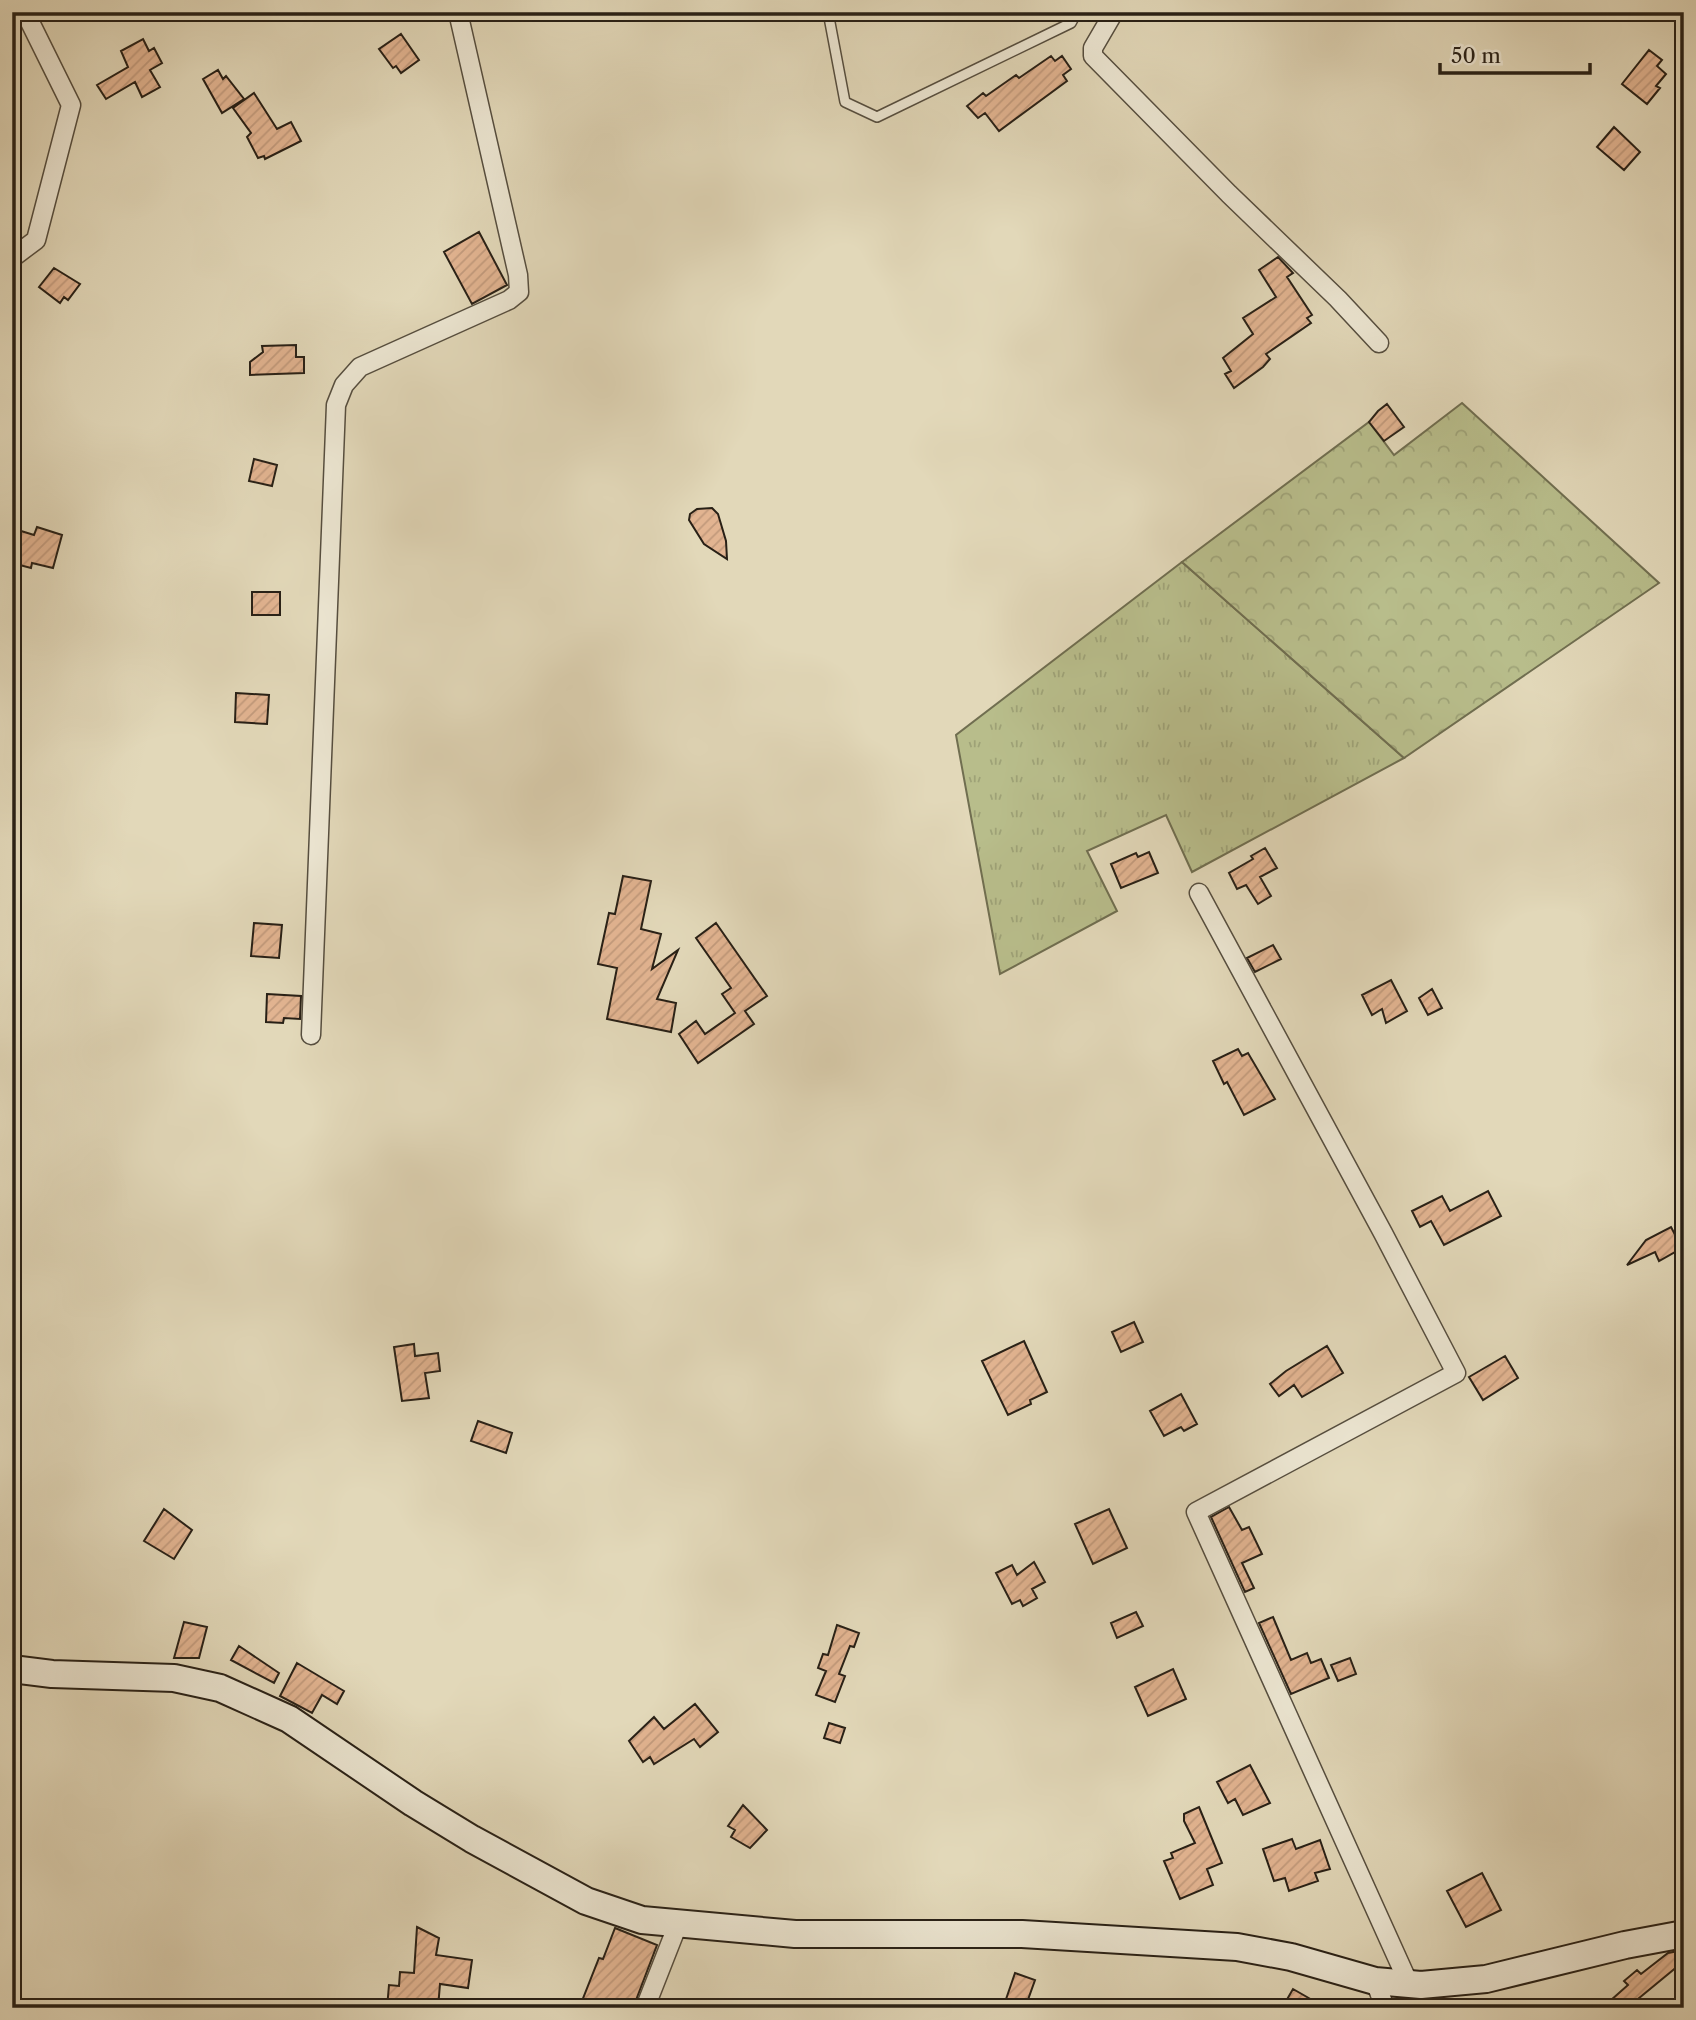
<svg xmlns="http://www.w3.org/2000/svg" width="1696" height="2020" font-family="'Libre Caslon Text',serif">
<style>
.grass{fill:url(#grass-tufts);stroke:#706e50;stroke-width:2}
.forest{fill:url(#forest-crowns);stroke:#706e50;stroke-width:2}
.building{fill:url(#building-hatch);stroke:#282016;stroke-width:2}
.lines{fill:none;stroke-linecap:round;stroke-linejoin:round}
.lane-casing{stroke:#564e3f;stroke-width:12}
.street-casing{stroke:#564e3f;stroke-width:21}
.secondary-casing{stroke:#282016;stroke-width:30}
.lane{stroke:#ece6d2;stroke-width:9}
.street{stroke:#ece6d2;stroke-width:18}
.secondary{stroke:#ece6d2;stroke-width:26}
</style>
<defs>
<pattern id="grass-tufts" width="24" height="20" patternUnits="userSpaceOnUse" patternTransform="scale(1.75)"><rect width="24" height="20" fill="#b8bd8b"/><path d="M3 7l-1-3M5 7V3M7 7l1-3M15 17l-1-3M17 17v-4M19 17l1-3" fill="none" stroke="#9ea277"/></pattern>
<pattern id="forest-crowns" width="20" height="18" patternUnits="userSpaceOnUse" patternTransform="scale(1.75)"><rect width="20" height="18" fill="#b8bd8b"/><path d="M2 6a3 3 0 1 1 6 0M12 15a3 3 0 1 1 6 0" fill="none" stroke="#9ea277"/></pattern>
<pattern id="building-hatch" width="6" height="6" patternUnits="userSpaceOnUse" patternTransform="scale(1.75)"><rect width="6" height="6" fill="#e2b491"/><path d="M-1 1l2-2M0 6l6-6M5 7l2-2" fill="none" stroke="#c29a7c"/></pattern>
</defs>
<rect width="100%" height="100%" fill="#e2d8b9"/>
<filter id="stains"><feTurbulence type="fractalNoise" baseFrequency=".00286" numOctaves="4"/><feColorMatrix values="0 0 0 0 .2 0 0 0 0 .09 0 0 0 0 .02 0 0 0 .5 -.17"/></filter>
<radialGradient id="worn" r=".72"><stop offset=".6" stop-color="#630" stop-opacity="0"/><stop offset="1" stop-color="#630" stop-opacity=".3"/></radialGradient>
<path class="grass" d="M1182 562 1404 758 1192 872 1166 815 1087 851 1117 911 1000 974 956 735Z"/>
<path class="forest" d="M1462 403 1659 583 1404 758 1182 562 1369 422 1394 455Z"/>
<path class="building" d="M401 34 419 60 401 73 396 66 393 68 379 49Z
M143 39 149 51 154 48 162 63 150 70 160 87 142 97 135 82 106 99 97 85 128 67 121 51Z
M1649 50 1662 60 1657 66 1666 74 1656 86 1660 88 1647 104 1622 84Z
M1051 56 1055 61 1062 56 1071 69 1063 75 1067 81 999 131 985 113 978 118 967 106 983 93 986 96 1016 75 1019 78Z
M218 70 223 79 226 76 244 99 222 113 203 79Z
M254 93 277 129 291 122 301 141 265 159 264 156 258 158 247 137 251 133 233 108Z
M1614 127 1640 152 1624 170 1597 147Z
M479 232 507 285 472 304 444 252Z
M1278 257 1293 273 1287 277 1312 315 1307 318 1311 323 1266 354 1270 359 1263 367 1234 388 1225 374 1231 371 1223 358 1253 334 1243 318 1276 297 1259 270Z
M54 268 80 284 68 300 64 297 60 303 39 287Z
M296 345V357H304V373L250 375V362L263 352 262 346Z
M1387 404 1404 427 1384 441 1369 422 1378 411Z
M254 459 277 465 272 486 249 481Z
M712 508 718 514 726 541 727 559 704 544 689 520 690 514 697 509Z
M37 527 62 535 53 568 32 563 31 568 12 563V543L15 534 19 535 21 531 34 535Z
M252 592H280V615H252Z
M236 693 269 695 267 724 235 722Z
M1265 848 1277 868 1260 877 1271 896 1258 904 1246 885 1237 889 1229 873 1253 859 1251 856Z
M1149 852 1158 873 1121 888 1111 864 1136 853 1138 857Z
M623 876 651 881 641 929 661 934 652 969 678 950 657 999 676 1003 671 1032 607 1019 617 968 598 964 609 913 615 914Z
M254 923 282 925 279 958 251 956Z
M716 923 767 996 745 1011 754 1024 698 1063 679 1034 696 1021 705 1034 735 1013 722 994 731 988 696 938Z
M1273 945 1281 959 1255 972 1247 958Z
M1391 980 1407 1011 1386 1023 1382 1009 1372 1015 1362 995Z
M1432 989 1442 1008 1428 1015 1419 998Z
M267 994 301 996 300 1019 284 1018 283 1023 266 1022Z
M1238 1049 1242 1056 1248 1053 1275 1099 1244 1115 1227 1082 1224 1084 1213 1061Z
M1488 1191 1501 1216 1444 1245 1431 1221 1420 1227 1412 1211 1442 1196 1450 1211Z
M1671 1227 1682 1248 1659 1261 1655 1252 1627 1265 1646 1240Z
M1134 1322 1143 1342 1121 1352 1112 1332Z
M1024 1341 1047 1392 1030 1400 1031 1404 1008 1415 982 1361Z
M414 1344 415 1356 438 1353 440 1371 425 1373 429 1398 402 1401 394 1347Z
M1327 1346 1343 1373 1302 1397 1294 1385 1279 1396 1270 1384 1286 1371Z
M1505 1356 1518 1378 1483 1400 1469 1377Z
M1181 1394 1197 1424 1184 1431 1181 1427 1164 1436 1150 1411Z
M478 1421 512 1433 506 1453 471 1441Z
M1229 1507 1242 1530 1249 1527 1262 1554 1242 1563 1254 1588 1245 1592 1211 1517Z
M164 1509 192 1530 174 1559 144 1541Z
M1109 1509 1127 1548 1093 1564 1075 1524Z
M1034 1562 1045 1582 1032 1589 1037 1598 1023 1606 1020 1600 1012 1604 996 1573 1012 1565 1017 1575Z
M1136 1612 1143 1626 1117 1638 1111 1623Z
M1273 1617 1291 1660 1307 1653 1311 1663 1321 1659 1329 1678 1291 1694 1259 1623Z
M184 1622 207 1627 199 1658H174Z
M837 1625 859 1633 854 1647 850 1646 839 1674 845 1676 835 1702 816 1695 826 1671 818 1668 823 1654 828 1655Z
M239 1646 279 1673 274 1683 231 1660Z
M1350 1658 1356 1674 1338 1681 1331 1665Z
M297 1663 344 1691 337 1704 322 1695 312 1713 280 1696Z
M1173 1669 1186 1699 1148 1716 1135 1687Z
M695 1704 718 1732 700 1747 694 1739 654 1764 650 1757 643 1762 629 1741 654 1717 664 1729Z
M829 1723 845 1728 840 1743 824 1738Z
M1250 1765 1270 1803 1243 1815 1235 1799 1228 1803 1217 1782Z
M743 1805 767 1830 750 1848 731 1837 735 1830 728 1826Z
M1199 1807 1222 1863 1207 1869 1213 1885 1180 1899 1164 1861 1173 1858 1171 1853 1195 1843 1184 1821V1814Z
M1292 1839 1296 1849 1320 1840 1330 1869 1315 1873 1318 1881 1289 1891 1285 1878 1274 1881 1263 1849Z
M1482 1873 1501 1910 1466 1927 1447 1891Z
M417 1927 439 1938 436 1955 472 1960 468 1988 440 1984 438 2008H387L389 1985 399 1986 400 1972 414 1973Z
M615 1928 657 1945 633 2008H599L582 2001 599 1958 603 1959Z
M1684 1950V1961L1627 2008H1602L1628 1985 1624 1981 1637 1970 1641 1974 1668 1953Z
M1015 1973 1035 1980 1025 2008H1003Z
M1293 1989 1326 2008H1282Z"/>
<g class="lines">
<defs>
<path id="lane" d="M828 12 845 102 877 117 1071 23 1077 12"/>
<path id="street" d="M1114 12 1093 48V56L1229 194 1338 299 1379 343
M12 258 36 240 71 105 25 12
M1199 893 1383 1233 1456 1373 1196 1512 1409 1984
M311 1035 336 405 344 385 360 367 509 300 519 292 518 275 458 12
M1375 1981 1385 2008
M645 2008 678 1924"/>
<path id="secondary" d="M12 1669 52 1674 174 1678 220 1688 289 1719 413 1803 472 1839 586 1901 642 1920 795 1934H1022L1237 1947 1291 1957 1375 1981 1421 1985 1486 1979 1625 1945 1684 1934"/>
</defs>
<use href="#lane" class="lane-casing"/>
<use href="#street" class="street-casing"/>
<use href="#secondary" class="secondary-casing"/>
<use href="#lane" class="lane"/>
<use href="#street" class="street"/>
<use href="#secondary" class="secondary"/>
</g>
<rect width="1696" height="2020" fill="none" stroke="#e2d8b9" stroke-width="42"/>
<rect x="14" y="14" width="1668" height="1992" fill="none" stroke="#282016" stroke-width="3.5"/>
<rect x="21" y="21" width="1654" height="1978" fill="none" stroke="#282016" stroke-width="2"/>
<path d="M1440 63v10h150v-10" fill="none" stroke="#282016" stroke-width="3.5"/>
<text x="1451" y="63" font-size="21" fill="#282016" stroke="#ece6d2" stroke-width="5" paint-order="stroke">50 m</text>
<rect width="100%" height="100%" filter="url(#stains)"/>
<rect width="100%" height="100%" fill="url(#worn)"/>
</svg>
